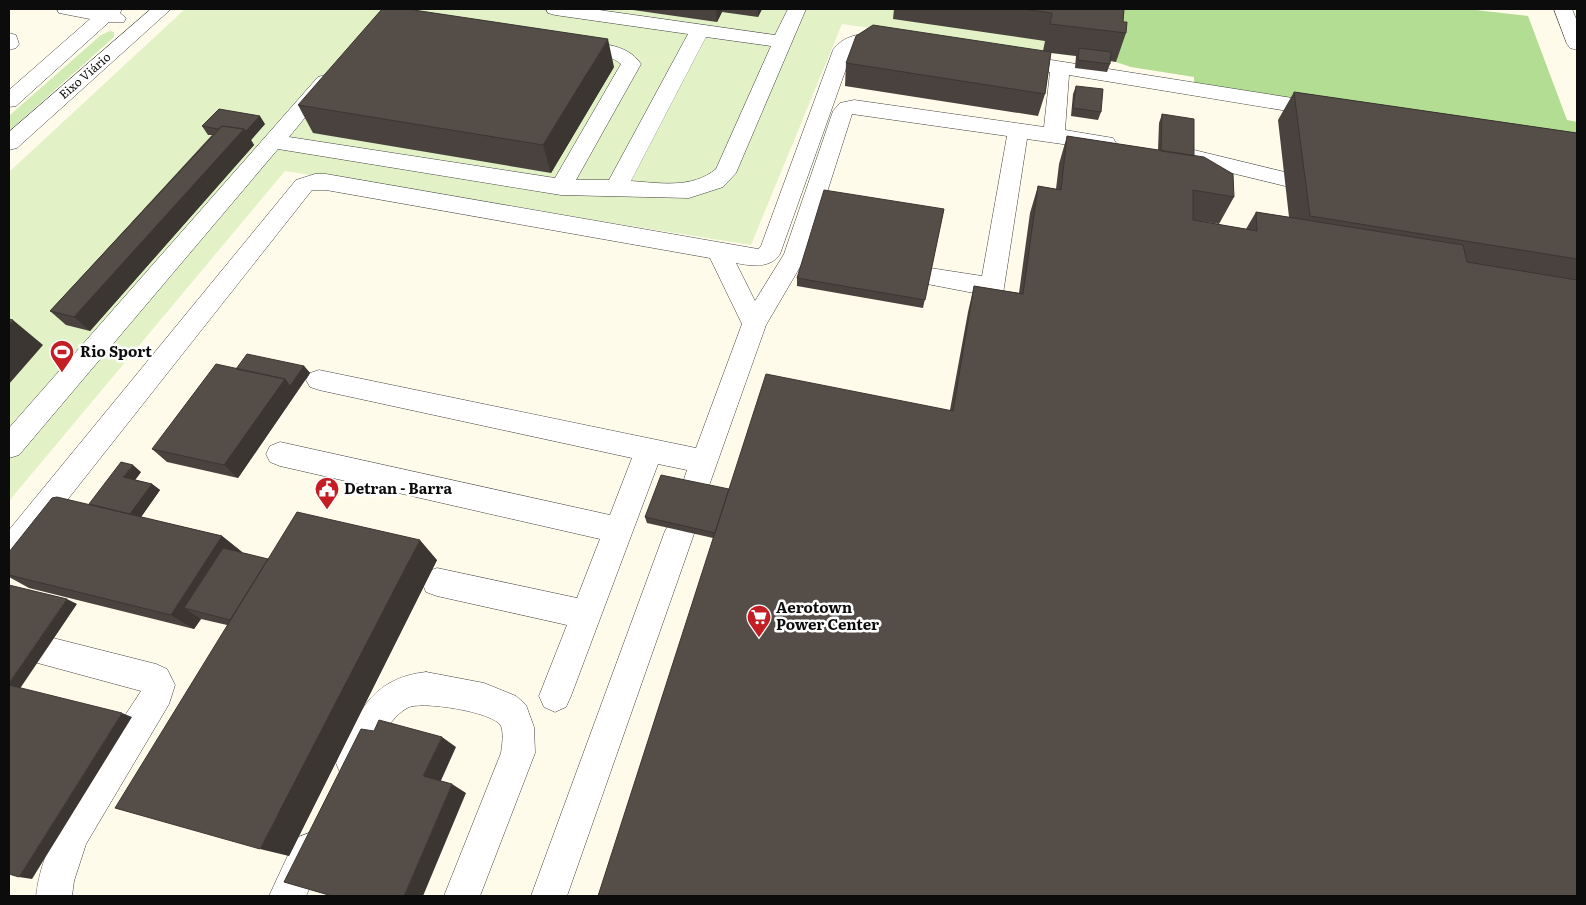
<svg xmlns="http://www.w3.org/2000/svg" width="1586" height="905" font-family="Literata,serif">
<style>
.green{fill:#d0ebb3}
.forest{fill:#b2dd92}
.pitch{fill:#e2f2c6}
.lines{fill:none;stroke-linecap:round;stroke-linejoin:round}
.minor-casing{stroke:#3f3f3f;stroke-width:1}
.minor{fill:#fff;fill-rule:evenodd}
.wall{fill:#49423e}
.shaded-wall{fill:#3c3632}
.building{fill:#554d48;stroke:#3c3632}
.labels{text-anchor:middle;stroke-width:5;stroke-linejoin:round;paint-order:stroke}
.far-street-label{font-size:12px;fill:#0c0c0c;stroke:#fff}
.poi-label{font-size:15px;font-weight:bold;fill:#0c0c0c;stroke:#fff;text-anchor:start}
</style>
<rect width="100%" height="100%" fill="#fffbeb"/>
<path class="green" d="M110 31 114 32V37L9 131V116L101 35Z"/>
<path class="forest" d="M1120 9H1467L1528 16 1567 120 1577 122V140L1194 85V77L1131 67 1116 62Z"/>
<path class="pitch" d="M185 9H1120L1116 62 842 24 751 245 285 171 9 501V172Z"/>
<g class="lines">
<defs>
<path id="minor" d="M57 9H122L120 13 126 18 124 22H109L16 106 9 107V90L90 19 59 13Z
M151 9H171L17 148 9 150V132Z
M546 9H592L775 35 788 9H806L736 173 723 187 689 198 561 195 278 149 19 455 9 458V428L318 77 325 75 332 77 335 81 289 137 555 178 621 64C606 51 585 56 567 51L564 47 567 43 574 41C598 44 626 42 641 64L576 180H609L688 34 555 15 548 13ZM706 37 771 46 716 169C692 189 660 183 631 181Z
M1554 9H1572L1577 21V50L1570 48 1567 44Z
M9 33 16 35 19 44 16 48 9 50Z
M876 33 896 36 899 40 896 44C880 48 866 40 852 52L780 254C770 269 751 266 736 263L755 301 784 254 833 111 840 103 854 100 1044 127 1050 72 1006 64 1003 60 1006 56 1013 54 1324 103 1331 105 1334 110 1331 115 1324 117 1069 75 1065 130 1113 138 1116 143 1113 148 1105 150 1027 139 998 326 995 333 986 336 977 333 974 326 979 294 922 283 918 277 922 271 930 268 982 276 1007 136 852 114 807 255 766 325 705 497 695 500 685 497 681 488 687 470 658 464 571 696 566 707 555 712 544 707 539 696 567 625 437 596 426 592 422 582 426 572 437 568 577 598 600 539 280 466 270 462 266 454 270 446 280 442 610 515 632 458 319 390 310 387 306 380 310 373 319 370 696 448 742 324 710 258 326 190H312L19 561 9 565V530L296 180 315 174H326L758 249 761 246 833 50C843 36 860 33 876 33Z
M1190 149 1293 174 1296 179 1293 184 1285 186 1182 161 1179 156 1182 151Z
M680 518 690 522 695 531 567 896H531L665 531 670 522Z
M45 636 156 664 167 669 175 685 169 704 86 844 74 881 72 896H36C43 829 105 748 141 691L34 662 29 651 34 640Z
M426 672 484 683 516 696 526 705 534 727 535 753 480 896H444L501 753C502 745 504 734 501 726 495 712 419 700 407 708 384 722 376 751 365 775L353 780 341 775 336 763C356 716 370 678 426 672Z
M309 833 322 838 327 851 306 896H269L296 838Z"/>
</defs>
<use href="#minor" class="minor-casing"/>
<use href="#minor" class="minor"/>
</g>
<path class="wall" d="M626 9H762L758 17 722 12 717 22Z
M894 9H1124L1123 22 1126 33 1116 62 1110 61V64L1107 72 1075 68 1076 56 1051 53 1045 94 1038 116 845 86 846 63 1043 51 1045 41 893 19Z
M614 67 551 173 313 133 298 105Z
M1076 86 1101 112 1098 120 1071 116 1073 94Z
M1294 92 1577 133V896L713 538 647 523 645 517 729 489 950 410 968 312 974 286 1019 293 1030 213 1038 186 1056 189 1059 164 1067 136 1158 150 1159 123 1162 114 1194 156 1234 197 1219 224 1193 220 1246 229 1256 212 1289 217 1278 120Z
M265 124 251 140 254 145 90 331 66 325 50 311 212 135H208L202 126Z
M944 209 923 308 797 286V278Z
M304 366 310 373 238 478 167 462 152 449 236 369Z
M141 472 135 480 152 484 160 490 141 517 222 536 242 552V553L268 559 437 560 289 856 227 625 201 619 194 629 29 588 9 577V562L10 561H9V552L90 505Z"/>
<path class="shaded-wall" d="M716 9H722V12L717 22Z
M758 9H762L758 17Z
M608 39 614 67 551 173 543 145Z
M260 116 265 124 251 140 254 145 90 331 74 317 244 129Z
M13 320 43 345 9 384V325Z
M304 366 310 373 238 478 224 465 285 379Z
M133 465 141 472 132 484 123 477Z
M152 484 160 490 139 520 130 514Z
M222 536 242 552 204 613 184 608 201 619 194 629 171 615Z
M420 540 437 560 289 856 260 849Z
M67 599 77 604 19 690 9 686V683Z
M122 713 132 717 32 879 19 877Z
M442 737 456 747 439 785 423 776Z
M452 784 466 793 423 896H404Z"/>
<path class="building" d="M382 9H407L608 39 543 145 298 105Z
M1022 9H1124L1123 22H1127L1126 33 1050 24 1052 13Z
M873 25 1051 52 1045 94 846 63 856 36Z
M1079 48 1111 52 1110 64 1078 60Z
M1076 86 1103 89 1101 112 1073 108Z
M1294 92 1577 133V259L1310 216Z
M219 109 260 116 246 131 244 129 222 126 218 129 202 126Z
M1162 114 1194 119V156L1161 151Z
M222 126 244 129 74 317 50 311Z
M1067 136 1204 157 1233 174 1234 197 1193 190V220L1257 231 1256 212 1463 245 1467 262 1577 280V896H598L766 374 953 411 974 286 1023 294 1038 186 1061 190Z
M824 190 944 209 925 300 797 278Z
M9 319 13 320 9 325Z
M247 354 304 366 290 386 285 379 236 369Z
M216 364 285 379 224 465 152 449Z
M121 462 133 465 123 477 152 484 130 514 89 504Z
M661 475 729 489 715 533 645 517Z
M57 497 222 536 171 615 9 575V562L10 560H9V552L52 498Z
M297 512 420 540 260 849 115 808Z
M223 548 268 559 230 620 184 608Z
M9 585 67 599 9 683Z
M9 685 122 713 19 877 9 874Z
M379 720 442 737 423 776 452 784 404 896H332L284 882 361 729 374 731Z"/>
<defs>
<symbol id="stadium-pin" viewBox="-11 -11 22 30"><path d="M0 17L-7.5 6A9.5 9.5 0 1 1 7.5 6Z" fill="#c31e23" stroke="#fff"/><path d="M0-5a6.5 5 0 1 0 0 10a6.5 5 0 1 0 0-10ZM-3.5-1.8h7v3.6h-7Z" fill="#fff"/></symbol>
<symbol id="civic-pin" viewBox="-11 -11 22 30"><path d="M0 17L-7.5 6A9.5 9.5 0 1 1 7.5 6Z" fill="#c31e23" stroke="#fff"/><path d="M-.6-6.5H3V-4.5H.6V-3L4-1V1h2V6H-6V1h2V-1L-.6-3ZM-1.2 2.5V6h2.4V2.5Z" fill="#fff"/></symbol>
<symbol id="supermarket-pin" viewBox="-11 -11 22 30"><path d="M0 17L-7.5 6A9.5 9.5 0 1 1 7.5 6Z" fill="#c31e23" stroke="#fff"/><path d="M-6-5.5h2.5l.6 2H6L4.5 2H-2.5L-4.4-4H-6ZM-1.5 3.2a1.3 1.3 0 1 0 .1 0ZM3 3.2a1.3 1.3 0 1 0 .1 0Z" fill="#fff"/></symbol>
</defs>
<g fill-rule="evenodd">
<use href="#stadium-pin" x="48" y="338" width="28" height="38"/>
<use href="#civic-pin" x="313" y="475" width="28" height="38"/>
<use href="#supermarket-pin" x="745" y="603" width="28" height="38"/>
</g>
<g class="labels">
<g class="far-street-label">
<text transform="translate(85 76) rotate(-41)" y="4">Eixo Viário</text>
</g>
<g class="poi-label">
<text x="80" y="357">Rio Sport</text>
<text x="344" y="494">Detran - Barra</text>
<text x="776" y="613">Aerotown<tspan x="776" dy="17">Power Center</tspan></text>
</g>
</g>
<rect width="1586" height="905" fill="none" stroke="#0c0c0c" stroke-width="20"/>
</svg>
